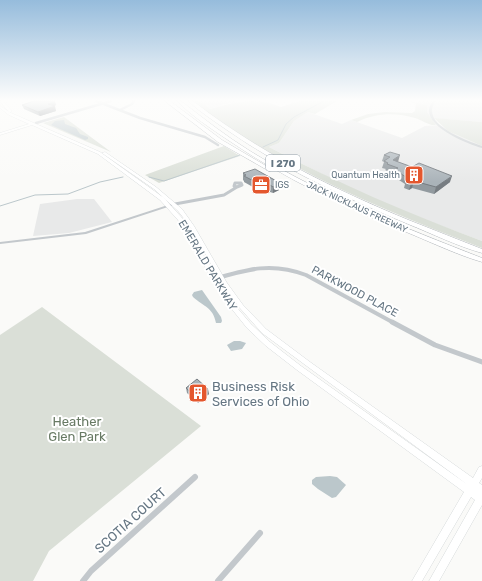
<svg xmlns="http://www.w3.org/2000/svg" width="482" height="581" font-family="Rubik,sans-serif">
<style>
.built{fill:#e8e9e9}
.green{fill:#dadfd7}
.water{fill:#bbc7cb}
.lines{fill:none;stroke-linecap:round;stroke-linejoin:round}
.stream{stroke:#bbc7cb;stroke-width:1}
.secondary-casing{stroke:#b3babf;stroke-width:0.5}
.motorway-casing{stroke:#b4b9bd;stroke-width:1}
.minor-far4{stroke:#c3c8cc;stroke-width:2.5}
.minor-far3{stroke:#c3c8cc;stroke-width:3}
.minor-far2{stroke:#c3c8cc;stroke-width:4}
.minor-far1{stroke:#c3c8cc;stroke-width:5}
.minor{stroke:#c3c8cc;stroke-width:6}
.tertiary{fill:#c3c8cc;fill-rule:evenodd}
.secondary{fill:#fff;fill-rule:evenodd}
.motorway{fill:#fff;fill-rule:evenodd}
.wall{fill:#929a9f}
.shaded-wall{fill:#777d82}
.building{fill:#aab3b9;stroke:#777d82}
.labels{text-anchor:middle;stroke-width:4;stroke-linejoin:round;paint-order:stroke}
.far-poi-label{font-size:9px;fill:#657683;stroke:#fff;text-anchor:end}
.far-street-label{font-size:9px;fill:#657683;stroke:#fff}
.shield{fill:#fff;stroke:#939fa8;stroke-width:1}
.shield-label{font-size:10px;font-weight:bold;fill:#657683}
.street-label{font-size:11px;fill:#657683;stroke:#fff}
.near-poi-label{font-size:13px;fill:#657683;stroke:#fff;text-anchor:start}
.near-park-label{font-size:13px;fill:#687a64;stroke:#fff}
.near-street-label{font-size:13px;fill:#657683;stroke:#fff}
</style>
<rect width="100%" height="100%" fill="#fafaf8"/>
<path class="built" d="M199 101H237L209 109Z
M414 101H482V122L430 118 427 112V105Z
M308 112 342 124 351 120 402 138 425 126 440 125 457 135 482 146V241L402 211 338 182 269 147 279 143 294 121Z
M77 199H94L112 222 69 233 33 236 40 204Z"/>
<path class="green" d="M194 101H199L210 109C235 102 256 96 281 107L300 101H337L315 114 308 112 294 121 279 143 269 147C339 184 408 213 482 241V248C418 223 354 198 293 165 258 147 223 127 194 101Z
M409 101 427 105V112L436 125C429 126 422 120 415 118 396 112 375 113 357 122L351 120 368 114 385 112 412 113 415 111 416 104Z
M64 117 111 152 43 123Z
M434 118 482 122V146L448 131Z
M224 146 240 156 159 183 145 175Z
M42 307 201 426 49 551 33 581H0V335Z"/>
<path class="water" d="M64 120 65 124 76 128 80 134 88 137V139L85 140 51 125 55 121Z
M202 290 221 317 222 321 221 323H216C213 307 204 307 193 297L192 295 194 292Z
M234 341H240L246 343 242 349 231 351 227 345Z
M330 476 337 477 346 485 336 497 332 498 318 489 312 484V480L316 477Z"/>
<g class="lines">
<path class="stream" d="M263 147 278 140 286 124 294 117 324 101
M149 177 164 181 240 155
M0 206 35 195 68 194 100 182 123 177"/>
<defs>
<path id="secondary" d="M0 101H3L11 110V112H9Z
M0 106 11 113 100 152 164 198 182 218 227 296 251 324 270 342 301 366 468 485 262 333 239 307 223 285 190 226 178 211 154 189 102 153 105 152 156 187 182 209 194 226 227 283 243 305 266 329 310 362 473 478 479 467 482 466V478L479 483 482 485V505L439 581H429L475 500 471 497 422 581H412L464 492 297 370 266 346 247 328 223 298 178 220 160 200 98 154 32 125 0 135V133L29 124 9 115 0 108Z"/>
<path id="motorway" d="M165 101H170L222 140 273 170 269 171 218 142Z
M177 101H181C204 119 226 136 250 151 323 196 403 227 482 258V262C458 255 435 244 411 234 347 208 285 179 228 140 210 128 192 116 177 101Z
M188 101H193C260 153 333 189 411 221 435 230 458 240 482 249V253C457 246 433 234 408 224 346 198 283 169 227 130 214 121 200 112 188 101Z"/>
</defs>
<use href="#secondary" class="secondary-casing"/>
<use href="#motorway" class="motorway-casing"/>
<path class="minor-far4" d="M96 101 140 118 205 137 218 145
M120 110 132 104 134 101
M36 123 111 101"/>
<path class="minor-far3" d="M235 183H241L242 185 237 187 234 186Z
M175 204 224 195 237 187"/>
<path class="minor-far2" d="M214 279C248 269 272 262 306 275L394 323"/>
<path class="minor-far1" d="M392 322 435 345 482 362"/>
<path class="minor" d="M83 581 91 571 195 477
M218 581 260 533"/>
<path class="tertiary" d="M433 101H435C434 104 432 107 432 110 431 128 468 141 482 146V148C468 144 428 128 429 110 429 107 431 104 433 101Z
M174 203H175L177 204 86 234 0 244V242L85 232Z"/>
<use href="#secondary" class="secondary"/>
<use href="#motorway" class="motorway"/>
</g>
<path class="wall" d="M22 105H56L54 106 56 111 40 116 24 109Z
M390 152 398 162 450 182 434 194 412 188 409 190 404 188 405 184 393 176 394 174 385 170 386 169 382 168 384 162 382 161 384 155Z
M243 173 280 183 279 190 273 193 270 192 265 194 244 182V181L243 180Z
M186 388 209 394 198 403 187 393Z"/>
<path class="shaded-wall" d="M55 101 56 105 50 108 48 104Z
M55 106 56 111 40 116 38 112Z
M400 155 398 162 391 166 393 160Z
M452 176 450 182 434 194 436 187Z
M414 181 412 188 409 190 411 183Z
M280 183 279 190 273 193V187Z
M270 185V192L265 194V187Z
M208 389 209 394 198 403 197 398Z"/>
<path class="building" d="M34 101H55L48 104 55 106 38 112 22 105Z
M390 152 400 155 393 160 412 167 419 163 452 176 436 187 414 181 411 183 406 181 409 179 395 170 398 168 387 164 388 163 384 161 390 157 384 155Z
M255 169 280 183 273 187 270 185 265 187 244 176 246 175 243 173Z
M197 379 208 389 197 398 186 388Z"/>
<linearGradient id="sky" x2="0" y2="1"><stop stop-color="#96bcdc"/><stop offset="0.55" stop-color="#fdfdfc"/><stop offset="1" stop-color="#fdfdfc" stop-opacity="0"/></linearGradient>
<rect width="482" height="182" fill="url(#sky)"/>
<defs>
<symbol id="building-square" viewBox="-11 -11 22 22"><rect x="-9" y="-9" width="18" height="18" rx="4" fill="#e4572e" stroke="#fff"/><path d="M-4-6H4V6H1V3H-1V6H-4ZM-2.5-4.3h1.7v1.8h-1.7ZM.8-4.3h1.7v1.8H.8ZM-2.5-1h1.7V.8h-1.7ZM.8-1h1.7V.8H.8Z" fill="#fff"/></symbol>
<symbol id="office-square" viewBox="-11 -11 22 22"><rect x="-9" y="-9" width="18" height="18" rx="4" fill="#e4572e" stroke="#fff"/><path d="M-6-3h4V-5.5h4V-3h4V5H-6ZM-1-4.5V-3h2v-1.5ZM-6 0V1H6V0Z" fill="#fff"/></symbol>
</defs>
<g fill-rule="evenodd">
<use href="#building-square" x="403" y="164" width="22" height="22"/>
<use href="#office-square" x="250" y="174" width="22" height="22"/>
<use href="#building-square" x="187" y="382" width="22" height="22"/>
</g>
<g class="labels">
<g class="far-poi-label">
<text x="400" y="178">Quantum Health</text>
<text x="275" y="188" text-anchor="start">IGS</text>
</g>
<g class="far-street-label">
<text transform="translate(357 207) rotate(25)" y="3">JACK NICKLAUS FREEWAY</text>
</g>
<rect class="shield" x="266" y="155" width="34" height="16" rx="3"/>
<g class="shield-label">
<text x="283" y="167">I 270</text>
</g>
<g class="street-label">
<text transform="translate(208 265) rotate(59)" y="4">EMERALD PARKWAY</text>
<text transform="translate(355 291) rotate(28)" y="4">PARKWOOD PLACE</text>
</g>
<g class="near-poi-label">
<text x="212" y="391">Business Risk<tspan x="212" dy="15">Services of Ohio</tspan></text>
</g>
<g class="near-park-label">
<text x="77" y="426">Heather<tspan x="77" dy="15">Glen Park</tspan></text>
</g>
<g class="near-street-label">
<text transform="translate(130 520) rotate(-42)" y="5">SCOTIA COURT</text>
</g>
</g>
</svg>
